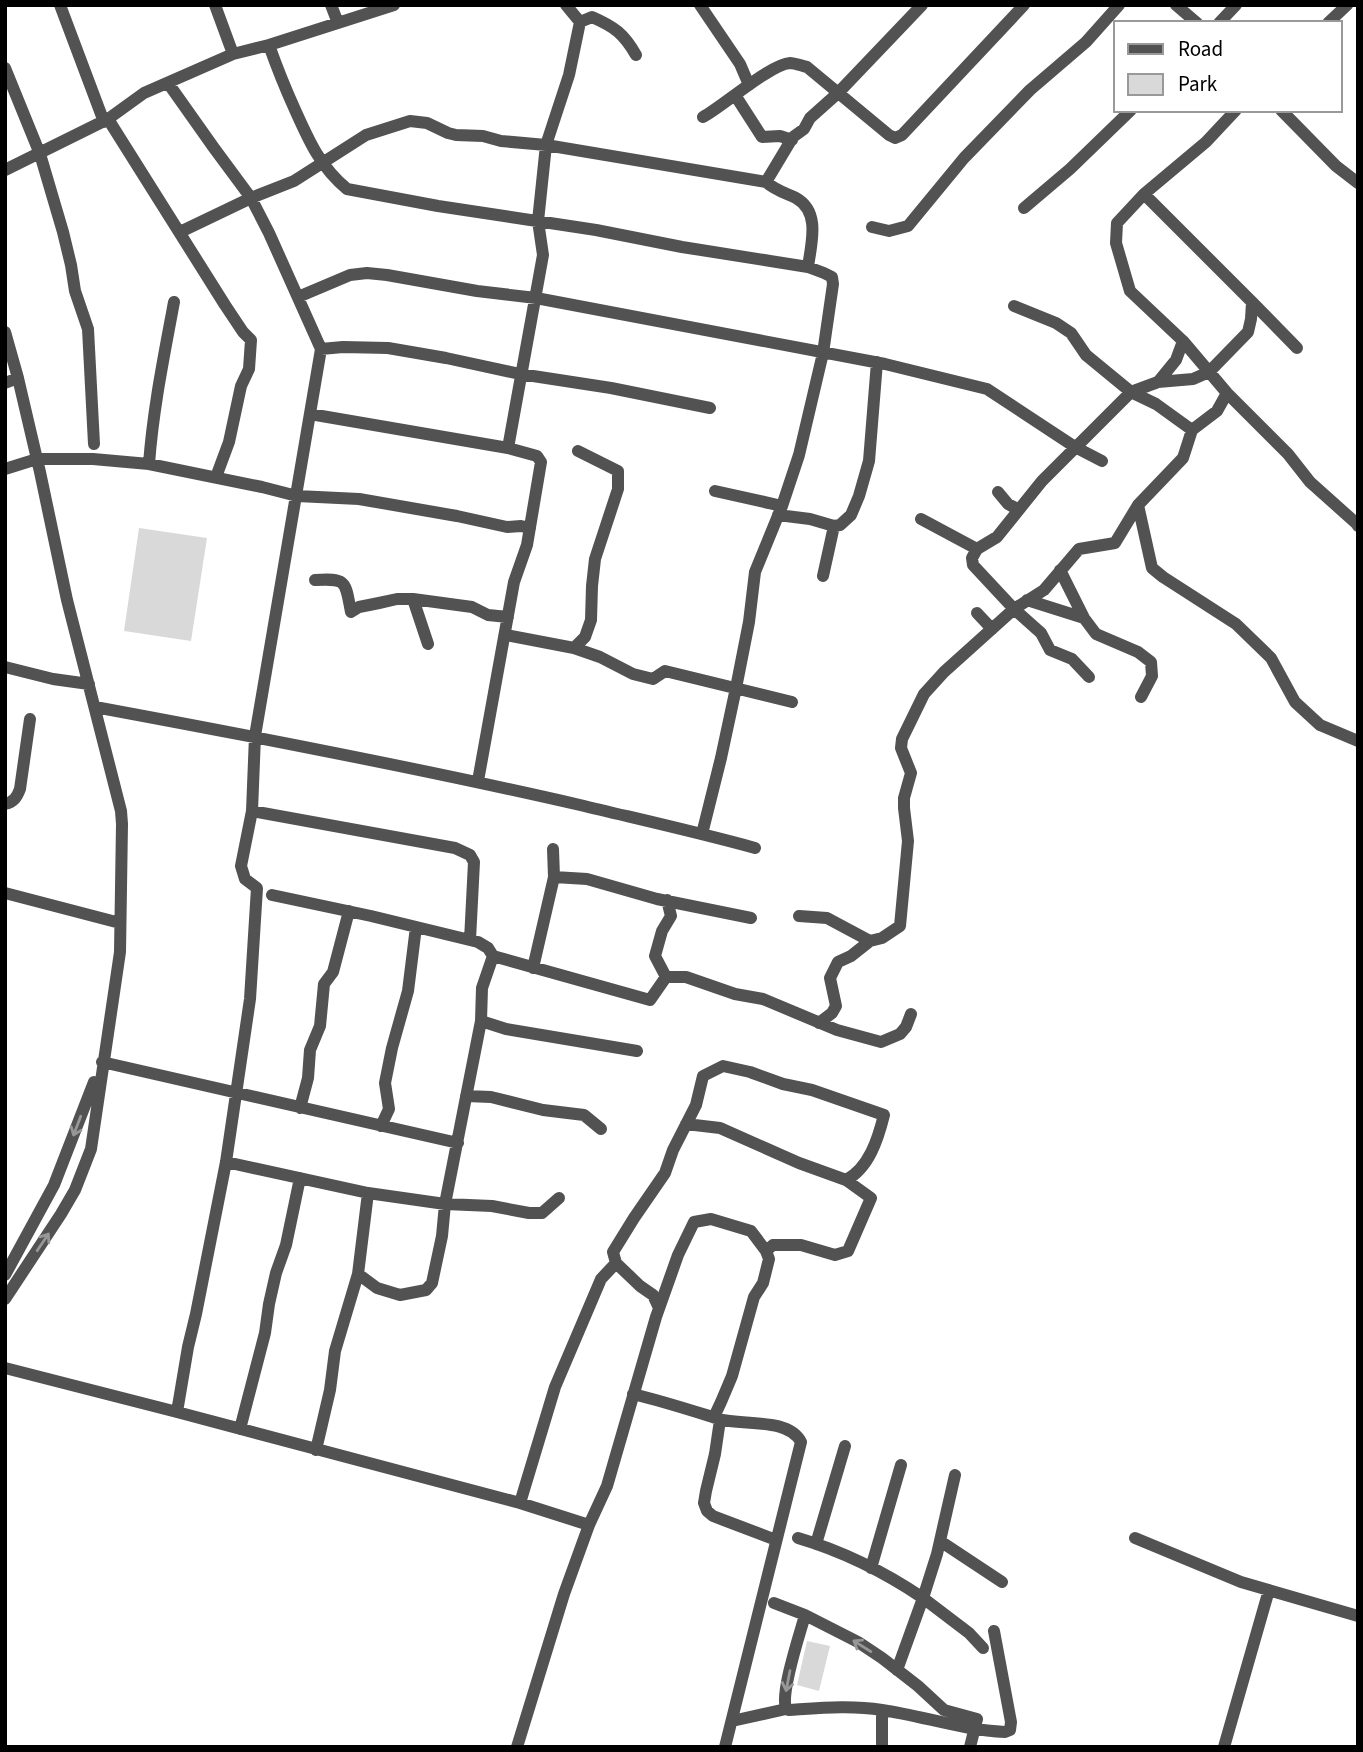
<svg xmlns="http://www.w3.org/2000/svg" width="1363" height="1752" font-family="'Source Sans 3',sans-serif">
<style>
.green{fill:#d9d9d9}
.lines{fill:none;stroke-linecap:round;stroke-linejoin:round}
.minor{stroke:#525252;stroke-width:12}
.oneway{stroke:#979797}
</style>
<rect width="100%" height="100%" fill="#fff"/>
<path class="green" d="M139 528 207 538 191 641 124 631Z
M807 1641 830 1646 819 1691 797 1685Z"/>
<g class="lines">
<path class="minor" d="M60 5 104 122
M215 5 233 54
M331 5 338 23
M566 5 580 22
M700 5 740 64 749 85
M1176 5 1197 23
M580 22 592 17C615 27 624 34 636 55
M1219 23 1236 5
M1328 23 1347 5
M269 45C277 68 286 90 296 112 309 141 321 168 347 189L438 206 596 230 682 247 808 267 824 273 832 277 833 284 823 353 799 455 782 506 755 572 749 622 736 688 721 758 702 834
M5 68 40 154 63 232 71 265 75 291 88 329 94 444
M168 83 214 148 251 198 269 233 321 349 255 736 252 811 241 866 245 879 257 888 250 999 226 1162 196 1314 188 1347 177 1412
M735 95 762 137 780 136 792 140
M1236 110 1206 142 1144 194 1117 223 1116 243 1130 291 1183 341 1227 393 1288 454 1310 482 1357 524 1358 526
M1281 110 1336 166 1358 183
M703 117C723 106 771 64 790 63 795 63 802 66 807 67L889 135 895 138 902 135 1024 5
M108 119 225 305 243 332 251 340 249 369 241 386 229 442 216 477
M5 170 108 119 144 93 233 54 269 45 394 5
M766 182 793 137 804 129 810 118 838 93 922 5
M1144 194 1252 302 1251 319 1248 332 1209 372 1193 379 1158 382
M1024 208 1070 169 1131 110
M872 227 889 231 908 226 964 158 1030 90 1086 42 1119 5
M180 232 251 198 294 181 366 135 410 121 427 123 448 133 456 135 483 136 501 141 546 145 766 182C775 190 785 193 796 198 821 212 811 244 808 267
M298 297 350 275 367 273 387 275 477 291 536 298 885 364 987 389 1075 447 1102 461
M1252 302 1297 348
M1014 306 1056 323 1071 333 1086 355 1131 392 1156 404 1192 430
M5 332 18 378 40 472 67 600 121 811 122 824 120 952 91 1149 75 1190 61 1214 5 1299
M321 349 343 347 388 348 446 358 520 374 611 388 710 408
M5 383 18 378
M310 414 508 448 537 456 541 462 527 545 514 582 478 781
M508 448 543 255 538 221 546 145 569 75 580 22
M149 464C153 409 164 356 174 302
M5 469 37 459H93L149 464 262 487 297 496 359 499 457 516 507 527 521 526 530 528
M715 491 782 506
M998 492 1008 504 1019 510
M1138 505 1152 568 1163 577 1236 624 1271 658 1295 702 1320 725 1358 741
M778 515 810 519 834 526 840 525 851 515 859 496 869 461 877 362
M921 519 977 549
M1060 570 1084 618 1096 634 1138 652 1151 662 1152 676 1141 697
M823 576 834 526
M315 580C348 578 345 582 351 612L359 607 379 603 397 599H413L472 607 488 615 508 617
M413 599 428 644
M1027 600 1084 618
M977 613 992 629
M506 635 574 648 600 657 633 674 653 679 665 671 792 702
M574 648 585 637 591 620 592 586 595 559 618 489V471L578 451
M5 667 53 679 89 684
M1089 677 1072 659 1050 650 1041 633 1014 609 973 565 972 558 977 549 997 537 1042 481 1131 392 1158 382 1176 360 1183 341
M95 707C257 737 419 768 580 805 638 819 697 832 755 848
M5 804C14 802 17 797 20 789L30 719
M252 811 455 848 470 855 474 862 470 940
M554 877 587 879 657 899 751 918
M5 893 120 923
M272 895 371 916 478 942 488 948 493 956 650 1000 666 977 655 956 662 931 671 916 667 900
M799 916 827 918 870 941 882 938 900 926 908 841 904 808V798L911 773 901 748 902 739 924 694 944 672 1014 609 1044 590 1079 549 1115 543 1138 505 1183 458 1192 430 1217 411 1227 393
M533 968 554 877 553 849
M666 977H686L735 994 763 999 837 1030 881 1042 900 1034 906 1027 911 1014
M481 1021 506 1029 637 1051
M819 1023 832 1013 836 1006 830 978 838 962 851 956 870 941
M102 1062 458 1143
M466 1096 491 1097 543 1110 584 1115 601 1129
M300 1108 308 1078 310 1050 320 1026 324 984 333 972 349 911
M686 1124 720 1128 799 1163 846 1180 871 1198 848 1251 835 1255 801 1245H773L766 1251
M381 1126 389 1109 385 1083 392 1048 408 991 416 927
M226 1162 368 1193 445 1204 492 1206 529 1213H542L559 1198
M616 1263 613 1252 634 1218 665 1173 673 1150 696 1105 703 1076 723 1066 750 1072 783 1084 812 1090 884 1115C878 1139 869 1168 846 1180
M358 1274 377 1288 400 1295 426 1290 432 1283 442 1236 445 1204 481 1021 482 988 493 956
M5 1275 54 1185 94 1082
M5 1368 177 1412 520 1503 589 1525
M633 1394C662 1401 690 1410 719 1419 741 1426 788 1417 801 1442L725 1747
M720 1420 715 1454 706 1491 704 1503 707 1511 713 1516 776 1540
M240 1429 265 1333 269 1304 276 1273 286 1245 300 1178
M316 1450 330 1390 335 1351 358 1274 368 1193
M955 1475 937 1554 923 1598 969 1633 983 1648
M520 1503 555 1387 601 1279 616 1263 640 1286 653 1295 659 1308
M798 1538C842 1551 886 1573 923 1598L897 1670
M1135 1538 1241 1582 1358 1616
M940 1541 1002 1582
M816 1544 845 1446
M871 1568 901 1465
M774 1603 805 1615 858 1642 882 1658 918 1686 944 1710 977 1719 970 1747
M805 1615C800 1634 780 1692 786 1709L789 1710C820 1708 851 1705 882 1710 923 1716 963 1730 1005 1732L1010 1730 1011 1722 994 1631
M882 1710V1747
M732 1721 786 1709
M517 1747 564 1594 589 1525 607 1486 656 1317 678 1255 694 1222 711 1219 751 1231 766 1251 769 1259 763 1283 754 1297 732 1376 721 1402 714 1417
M1224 1747 1269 1590"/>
</g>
<defs><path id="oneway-shaft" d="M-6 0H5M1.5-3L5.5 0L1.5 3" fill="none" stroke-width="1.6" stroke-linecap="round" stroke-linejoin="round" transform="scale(1.75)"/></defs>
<g class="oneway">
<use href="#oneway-shaft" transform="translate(77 1126) rotate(111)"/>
<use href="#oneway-shaft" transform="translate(43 1242) rotate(-56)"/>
<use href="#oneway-shaft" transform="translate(862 1646) rotate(-148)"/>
<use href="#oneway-shaft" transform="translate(788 1681) rotate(101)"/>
</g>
<rect width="1363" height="1752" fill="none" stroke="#000000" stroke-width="14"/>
<rect x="1114" y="21" width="228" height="91" fill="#ffffff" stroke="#999999" stroke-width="2"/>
<rect x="1128" y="44" width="35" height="10" fill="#525252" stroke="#999999" stroke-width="2"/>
<text x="1178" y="56" font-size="21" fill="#000000">Road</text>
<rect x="1128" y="74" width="35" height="21" fill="#d9d9d9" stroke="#999999" stroke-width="2"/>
<text x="1178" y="91" font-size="21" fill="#000000">Park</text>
</svg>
